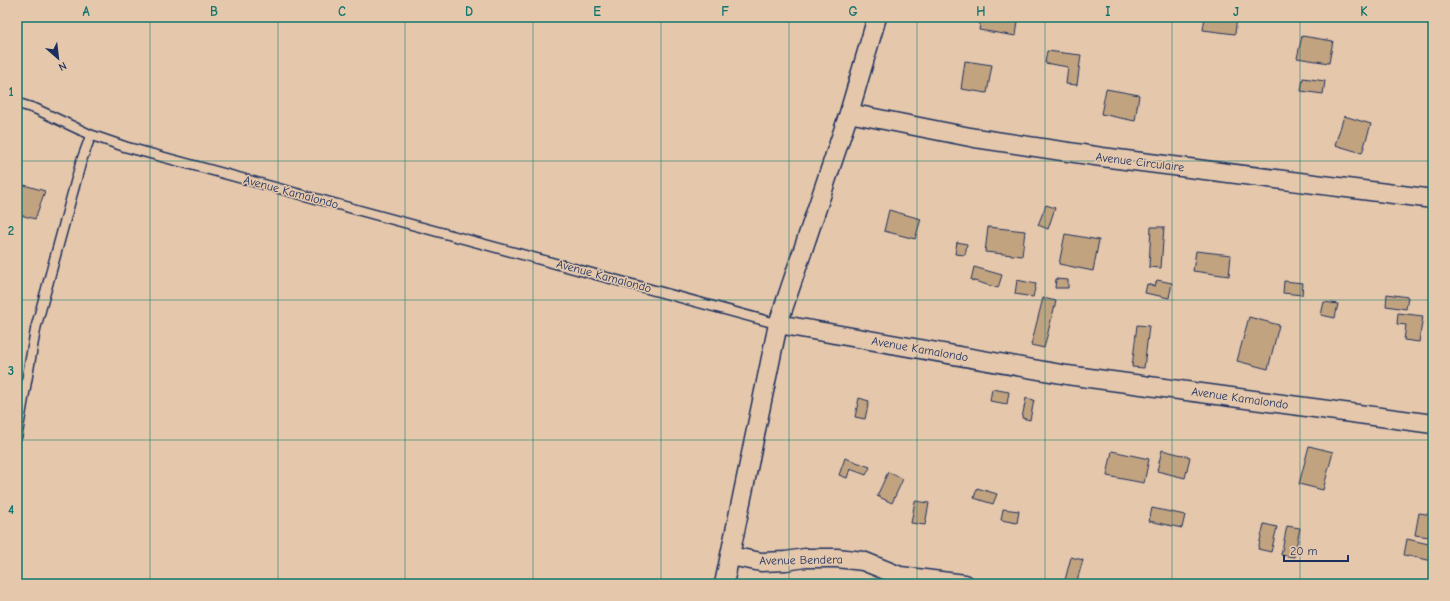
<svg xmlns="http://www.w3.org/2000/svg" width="1450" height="601" font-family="'Comic Neue',sans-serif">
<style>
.building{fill:#c2a380;stroke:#1b2f5e}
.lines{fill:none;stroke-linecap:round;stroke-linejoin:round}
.lane-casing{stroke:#1b2f5e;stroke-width:12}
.street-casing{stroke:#1b2f5e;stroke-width:21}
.lane{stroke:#e5c8ac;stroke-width:9}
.street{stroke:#e5c8ac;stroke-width:18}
.grid{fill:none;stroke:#0f766e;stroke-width:1;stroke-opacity:0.55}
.labels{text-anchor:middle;stroke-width:3;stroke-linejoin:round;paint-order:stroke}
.street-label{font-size:12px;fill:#1b2f5e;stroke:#e5c8ac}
.neatline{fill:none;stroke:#0f766e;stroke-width:1.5}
.grid-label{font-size:13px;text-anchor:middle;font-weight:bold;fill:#0f766e}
</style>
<rect width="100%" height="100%" fill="#e5c8ac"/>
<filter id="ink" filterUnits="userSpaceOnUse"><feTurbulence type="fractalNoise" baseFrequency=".025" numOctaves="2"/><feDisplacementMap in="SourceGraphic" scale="8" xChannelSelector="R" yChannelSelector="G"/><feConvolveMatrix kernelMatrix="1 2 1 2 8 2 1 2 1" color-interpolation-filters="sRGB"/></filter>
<g filter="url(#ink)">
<path class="building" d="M981 17H992L1018 21 1016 36 979 30Z
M1205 17H1237L1235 34 1203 30Z
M1302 36 1333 41 1329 63 1297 58Z
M1047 51 1081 55 1077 85 1066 84 1068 67 1045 63Z
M965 61 992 65 987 93 961 89Z
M1303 78 1325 81 1323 94 1301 91Z
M1106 89 1139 95 1135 121 1101 114Z
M1344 116 1371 124 1362 153 1335 145Z
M17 183 45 191 35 219 17 214Z
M1046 205 1055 208 1048 229 1038 225Z
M889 210 921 219 915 239 884 231Z
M988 227 1025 231 1022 256 985 252Z
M1151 227H1164L1161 268 1149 267Z
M1065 234 1099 240 1093 271 1059 264Z
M957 242 967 244 965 255 955 254Z
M1196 251 1231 255 1229 276 1193 271Z
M974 267 1002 275 998 288 971 280Z
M1056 279 1068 280V288H1055Z
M1017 280 1036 284 1033 297 1015 294Z
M1157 280 1172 283 1169 298 1145 293 1147 284 1155 286Z
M1284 281 1303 283 1302 295 1283 293Z
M1387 294 1408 297 1406 309 1386 306Z
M1043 298 1056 301 1044 348 1031 345Z
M1324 302 1338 304 1335 318 1321 315Z
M1398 313 1423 316 1419 342 1404 340 1406 325 1397 324Z
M1249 317 1279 325 1268 369 1237 361Z
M1137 325 1149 326 1144 368 1132 367Z
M992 389 1009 392 1007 404 990 401Z
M859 398 869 401 865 419 855 417Z
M1026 398 1034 400 1030 420 1022 418Z
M1309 446 1333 452 1323 490 1299 484Z
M1162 450 1190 457 1185 478 1157 471Z
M1112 451 1149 459 1144 483 1107 476Z
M845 458 870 467 866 475 850 469 847 478 839 475Z
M888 472 903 479 892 503 877 496Z
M977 488 997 494 993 504 974 498Z
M915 501 929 503 925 525 911 523Z
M1152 508 1185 515 1182 528 1149 521Z
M1003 509 1019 511 1017 523 1001 520Z
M1419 513 1433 515 1429 537 1415 535Z
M1264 524 1277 527 1271 552 1258 549Z
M1287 526 1300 528 1294 557 1281 555Z
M1407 539 1433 545V561L1404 555Z
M1071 557 1083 560 1076 584H1064Z"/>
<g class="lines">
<defs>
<path id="lane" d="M17 103 36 109 91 135
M17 436 36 327 81 162 91 135 126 147 778 324"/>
<path id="street" d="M849 113 975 138 1102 157 1433 199
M778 324 1067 375 1433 424
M730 556 761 562 786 561 805 558H837L863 561 900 576 965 584
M724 584 778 324 849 113 877 17"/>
</defs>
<use href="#lane" class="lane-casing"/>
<use href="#street" class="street-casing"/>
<use href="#lane" class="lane"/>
<use href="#street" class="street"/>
</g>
</g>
<path class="grid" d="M150 17V584M278 17V584M405 17V584M533 17V584M661 17V584M789 17V584M917 17V584M1045 17V584M1172 17V584M1300 17V584M17 161H1433M17 300H1433M17 440H1433"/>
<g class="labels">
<g class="street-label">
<text transform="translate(1140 162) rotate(7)" y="4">Avenue Circulaire</text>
<text transform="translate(291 192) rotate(15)" y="4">Avenue Kamalondo</text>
<text transform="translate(604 276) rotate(15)" y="4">Avenue Kamalondo</text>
<text transform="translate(920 349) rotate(10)" y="4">Avenue Kamalondo</text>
<text transform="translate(1240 398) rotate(8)" y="4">Avenue Kamalondo</text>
<text transform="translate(801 560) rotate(-1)" y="4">Avenue Bendera</text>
</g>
</g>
<rect width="1450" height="601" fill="none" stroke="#e5c8ac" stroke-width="44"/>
<g transform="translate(58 58) rotate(152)" stroke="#e5c8ac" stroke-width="3" paint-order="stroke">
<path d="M0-3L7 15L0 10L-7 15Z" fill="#1b2f5e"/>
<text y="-6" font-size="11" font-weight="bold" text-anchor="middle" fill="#1b2f5e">N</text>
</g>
<path d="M1284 555v6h64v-6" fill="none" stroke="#1b2f5e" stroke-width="2"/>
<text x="1290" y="555" font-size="12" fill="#1b2f5e" stroke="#e5c8ac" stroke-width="3" paint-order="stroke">20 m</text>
<rect x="22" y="22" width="1406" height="557" class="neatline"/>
<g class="grid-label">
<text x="86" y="16">A</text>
<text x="214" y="16">B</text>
<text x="342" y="16">C</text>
<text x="469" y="16">D</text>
<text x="597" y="16">E</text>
<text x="725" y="16">F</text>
<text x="853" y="16">G</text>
<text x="981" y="16">H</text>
<text x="1108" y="16">I</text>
<text x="1236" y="16">J</text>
<text x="1364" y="16">K</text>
<text x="11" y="96">1</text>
<text x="11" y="235">2</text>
<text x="11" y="375">3</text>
<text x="11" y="514">4</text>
</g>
</svg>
